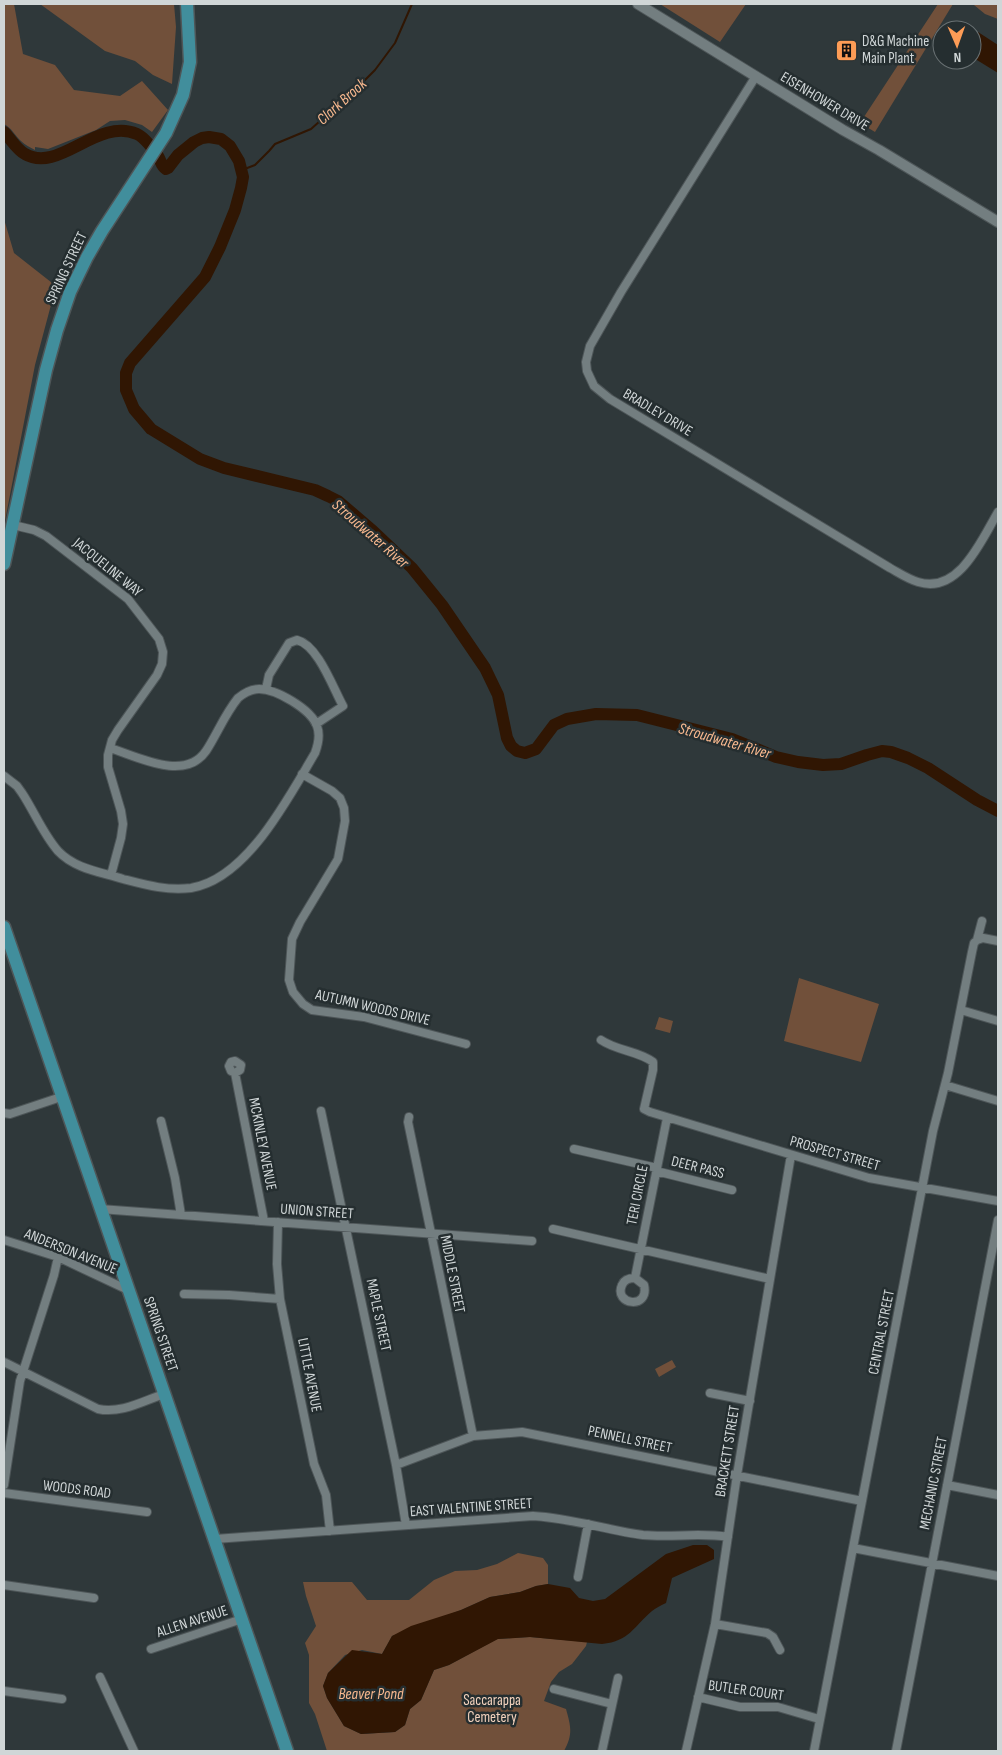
<svg xmlns="http://www.w3.org/2000/svg" width="1002" height="1755" font-family="'Sofia Sans Condensed',sans-serif">
<style>
.green{fill:#71503a}
.water{fill:#301603}
.lines{fill:none;stroke-linecap:round;stroke-linejoin:round}
.stream{stroke:#301603;stroke-width:2}
.river{stroke:#301603;stroke-width:12}
.minor-casing{stroke:#4e5658;stroke-width:10}
.tertiary-casing{stroke:#4e5658;stroke-width:12}
.primary-casing{stroke:#4e5658;stroke-width:15}
.minor{stroke:#737e80;stroke-width:8}
.tertiary{stroke:#737e80;stroke-width:10}
.primary{stroke:#418e9c;stroke-width:12}
.labels{text-anchor:middle;stroke-width:5;stroke-linejoin:round;paint-order:stroke}
.poi-label{font-size:15px;fill:#d0d6d7;stroke:#252e30;text-anchor:start}
.street-label{font-size:15px;fill:#d0d6d7;stroke:#252e30}
.park-label{font-size:15px;fill:#f4d3be;stroke:#252e30}
.water-label{font-size:16px;font-style:italic;fill:#f9b98f;stroke:#252e30}
</style>
<rect width="100%" height="100%" fill="#2f383a"/>
<path class="green" d="M4 4H14L23 54 55 65 74 90 120 96 142 81 168 110 152 132 142 125 125 120 110 121 96 130 48 149 35 147V150C30 147 25 145 21 141 15 136 12 128 4 124Z
M40 4H174L176 27 172 84 153 75 135 61 105 51Z
M660 4H746L720 42Z
M938 4H953L875 132 860 123Z
M975 4H998V19L985 14 974 5Z
M4 219 14 253 56 286 35 365 4 526Z
M799 978 879 1004 861 1062 784 1041Z
M659 1017 673 1021 670 1033 655 1029Z
M672 1360 676 1367 659 1377 655 1369Z
M518 1553 543 1558 548 1565V1584L536 1586 520 1592 490 1597 461 1610 392 1636 382 1654 362 1650 345 1655 328 1673 323 1686 327 1698 344 1726 361 1734 395 1732 405 1725 410 1709 421 1700 434 1670 449 1665 497 1639 530 1637 587 1642 586 1646 572 1664 559 1672 551 1682 544 1701 566 1709C571 1727 573 1734 564 1751H327L315 1714 309 1703V1655L305 1643 316 1626 306 1596 303 1582H352L367 1600H409L434 1580 455 1571 477 1570 497 1564Z"/>
<path class="water" d="M978 32 998 45V73L972 57V41Z
M693 1545H707L714 1550V1559L672 1578 666 1603C661 1605 656 1608 652 1611 633 1627 630 1641 602 1644L530 1637 498 1639 449 1665 434 1670 421 1700 410 1709 405 1725 395 1732 361 1734 344 1726 327 1698 323 1686 328 1673 352 1650 382 1654 392 1636 411 1626 461 1610 490 1597 520 1592 536 1586 548 1584 570 1588 579 1598 593 1601 605 1599 666 1554Z"/>
<g class="lines">
<path class="stream" d="M242 170 255 165 269 151 275 144 311 129 356 89 375 70 395 43 412 4"/>
<path class="river" d="M4 132C11 139 16 149 25 154 59 174 97 117 137 134 144 137 154 150 158 156 161 161 161 166 166 169L168 168 178 155 194 142 202 138 209 137 221 139 230 146 239 161 243 177 241 188 235 210 220 247 205 277 130 363 126 373V390L134 409 151 429 200 459 224 468 315 490 328 496 338 501 373 531 412 568 442 605 485 668 498 695 507 738 511 746 517 751 525 753 536 749 554 725 567 719 596 714 637 715 732 739 776 757 798 762 823 765 841 764 867 755 882 751 891 752 908 758 928 768 977 800 998 811"/>
<defs>
<path id="minor" d="M756 76 621 292 590 346 586 362 587 371 594 386 610 399 890 568C899 573 908 579 918 582 959 595 982 539 998 512
M13 525 34 530 46 536 128 599 159 639 163 652 162 664 157 675 118 730 112 740 108 755V767L121 811 123 824 121 838 111 875
M266 689 269 675 289 643 297 640C318 645 333 688 343 706L316 724
M302 774 332 791 340 798 344 808 345 821 338 859 300 922 292 939 289 980 293 992 303 1004 312 1010 364 1017 466 1044
M4 776 17 786 22 793C34 811 43 834 58 851 75 869 101 872 123 879 146 885 167 891 191 888 247 879 288 798 315 753 318 745 320 734 317 726 311 709 276 689 259 689 251 689 244 693 238 698 225 714 217 734 206 751 185 782 138 757 110 748
M977 940 983 938 998 941
M961 1010 998 1021
M601 1040C617 1051 639 1051 653 1062V1070L644 1109 650 1112 869 1178 998 1201
M235 1073 231 1071 229 1066 231 1062 235 1061 241 1065 240 1070 235 1073 264 1221
M945 1085 998 1101
M321 1111 396 1465 406 1525
M4 1113 10 1114 61 1097
M409 1117 408 1122 473 1436
M161 1121 175 1178 181 1215
M574 1149 657 1168
M656 1171 732 1190
M100 1209 532 1241
M278 1222 277 1264 280 1299 314 1464 326 1495 330 1531
M553 1229 770 1279
M4 1240 58 1257 128 1290
M635 1278 644 1285C650 1310 613 1305 622 1285 624 1280 629 1278 635 1278L667 1118
M184 1294 229 1295 280 1299
M4 1362 98 1409C121 1414 143 1401 164 1394
M710 1393 750 1401
M396 1465 473 1436 522 1432 862 1501
M4 1485 20 1381 54 1275 58 1257
M947 1485 998 1495
M4 1493 147 1512
M215 1539 533 1516C571 1518 606 1530 643 1535 673 1538 698 1532 728 1537
M853 1548 998 1576
M578 1577 588 1524
M4 1585 94 1598
M715 1624 767 1633 773 1637 780 1650
M151 1649 242 1619
M100 1677 134 1751
M554 1689 612 1704
M4 1691 62 1699
M698 1697 740 1707H778L819 1719
M602 1751 618 1678
M686 1751 715 1624 737 1475 791 1155
M814 1751 933 1131 948 1073 972 952 974 943 977 940 982 921
M896 1751 998 1220"/>
<path id="tertiary" d="M638 4 843 130 879 150 998 222"/>
<path id="primary" d="M4 564 46 370 57 330 70 292 87 257 102 231 166 133 183 95 190 62 187 4
M4 927 287 1751"/>
</defs>
<use href="#minor" class="minor-casing"/>
<use href="#tertiary" class="tertiary-casing"/>
<use href="#primary" class="primary-casing"/>
<use href="#minor" class="minor"/>
<use href="#tertiary" class="tertiary"/>
<use href="#primary" class="primary"/>
</g>
<defs>
<symbol id="building-square" viewBox="-11 -11 22 22"><rect x="-9" y="-9" width="18" height="18" rx="4" fill="#fd9c56" stroke="#252e30"/><path d="M-4-6H4V6H1V3H-1V6H-4ZM-2.5-4.3h1.7v1.8h-1.7ZM.8-4.3h1.7v1.8H.8ZM-2.5-1h1.7V.8h-1.7ZM.8-1h1.7V.8H.8Z" fill="#111"/></symbol>
</defs>
<g fill-rule="evenodd">
<use href="#building-square" x="834" y="38" width="25" height="25"/>
</g>
<g class="labels">
<g class="poi-label">
<text x="862" y="46">D&amp;G Machine<tspan x="862" dy="17">Main Plant</tspan></text>
</g>
<g class="street-label">
<text transform="translate(825 101) rotate(31)" y="5">EISENHOWER DRIVE</text>
<text transform="translate(66 268) rotate(-65)" y="5">SPRING STREET</text>
<text transform="translate(658 412) rotate(31)" y="5">BRADLEY DRIVE</text>
<text transform="translate(108 567) rotate(39)" y="5">JACQUELINE WAY</text>
<text transform="translate(373 1007) rotate(13)" y="5">AUTUMN WOODS DRIVE</text>
<text transform="translate(263 1144) rotate(79)" y="5">MCKINLEY AVENUE</text>
<text transform="translate(835 1153) rotate(16)" y="5">PROSPECT STREET</text>
<text transform="translate(698 1167) rotate(14)" y="5">DEER PASS</text>
<text transform="translate(637 1195) rotate(-79)" y="5">TERI CIRCLE</text>
<text transform="translate(317 1211) rotate(4)" y="5">UNION STREET</text>
<text transform="translate(71 1251) rotate(22)" y="5">ANDERSON AVENUE</text>
<text transform="translate(453 1274) rotate(79)" y="5">MIDDLE STREET</text>
<text transform="translate(379 1315) rotate(78)" y="5">MAPLE STREET</text>
<text transform="translate(881 1332) rotate(-79)" y="5">CENTRAL STREET</text>
<text transform="translate(161 1334) rotate(71)" y="5">SPRING STREET</text>
<text transform="translate(310 1375) rotate(79)" y="5">LITTLE AVENUE</text>
<text transform="translate(630 1439) rotate(12)" y="5">PENNELL STREET</text>
<text transform="translate(727 1451) rotate(-81)" y="5">BRACKETT STREET</text>
<text transform="translate(933 1483) rotate(-79)" y="5">MECHANIC STREET</text>
<text transform="translate(77 1489) rotate(7)" y="5">WOODS ROAD</text>
<text transform="translate(471 1507) rotate(-4)" y="5">EAST VALENTINE STREET</text>
<text transform="translate(192 1621) rotate(-18)" y="5">ALLEN AVENUE</text>
<text transform="translate(746 1690) rotate(8)" y="5">BUTLER COURT</text>
</g>
<g class="park-label">
<text x="492" y="1705">Saccarappa<tspan x="492" dy="17">Cemetery</tspan></text>
</g>
<g class="water-label">
<text transform="translate(341 101) rotate(-42)" y="6">Clark Brook</text>
<text transform="translate(371 533) rotate(41)" y="6">Stroudwater River</text>
<text transform="translate(725 740) rotate(16)" y="6">Stroudwater River</text>
<text x="371" y="1699">Beaver Pond</text>
</g>
</g>
<rect width="1002" height="1755" fill="none" stroke="#d0d6d7" stroke-width="10"/>
<g transform="translate(957 45) rotate(178)"><circle r="24" fill="#252e30" stroke="#697173"/>
<path d="M0-4L9 19L0 12L-9 19Z" fill="#fd9c56"/>
<text y="-8" font-size="14" font-weight="bold" text-anchor="middle" fill="#d0d6d7">N</text>
</g>
</svg>
